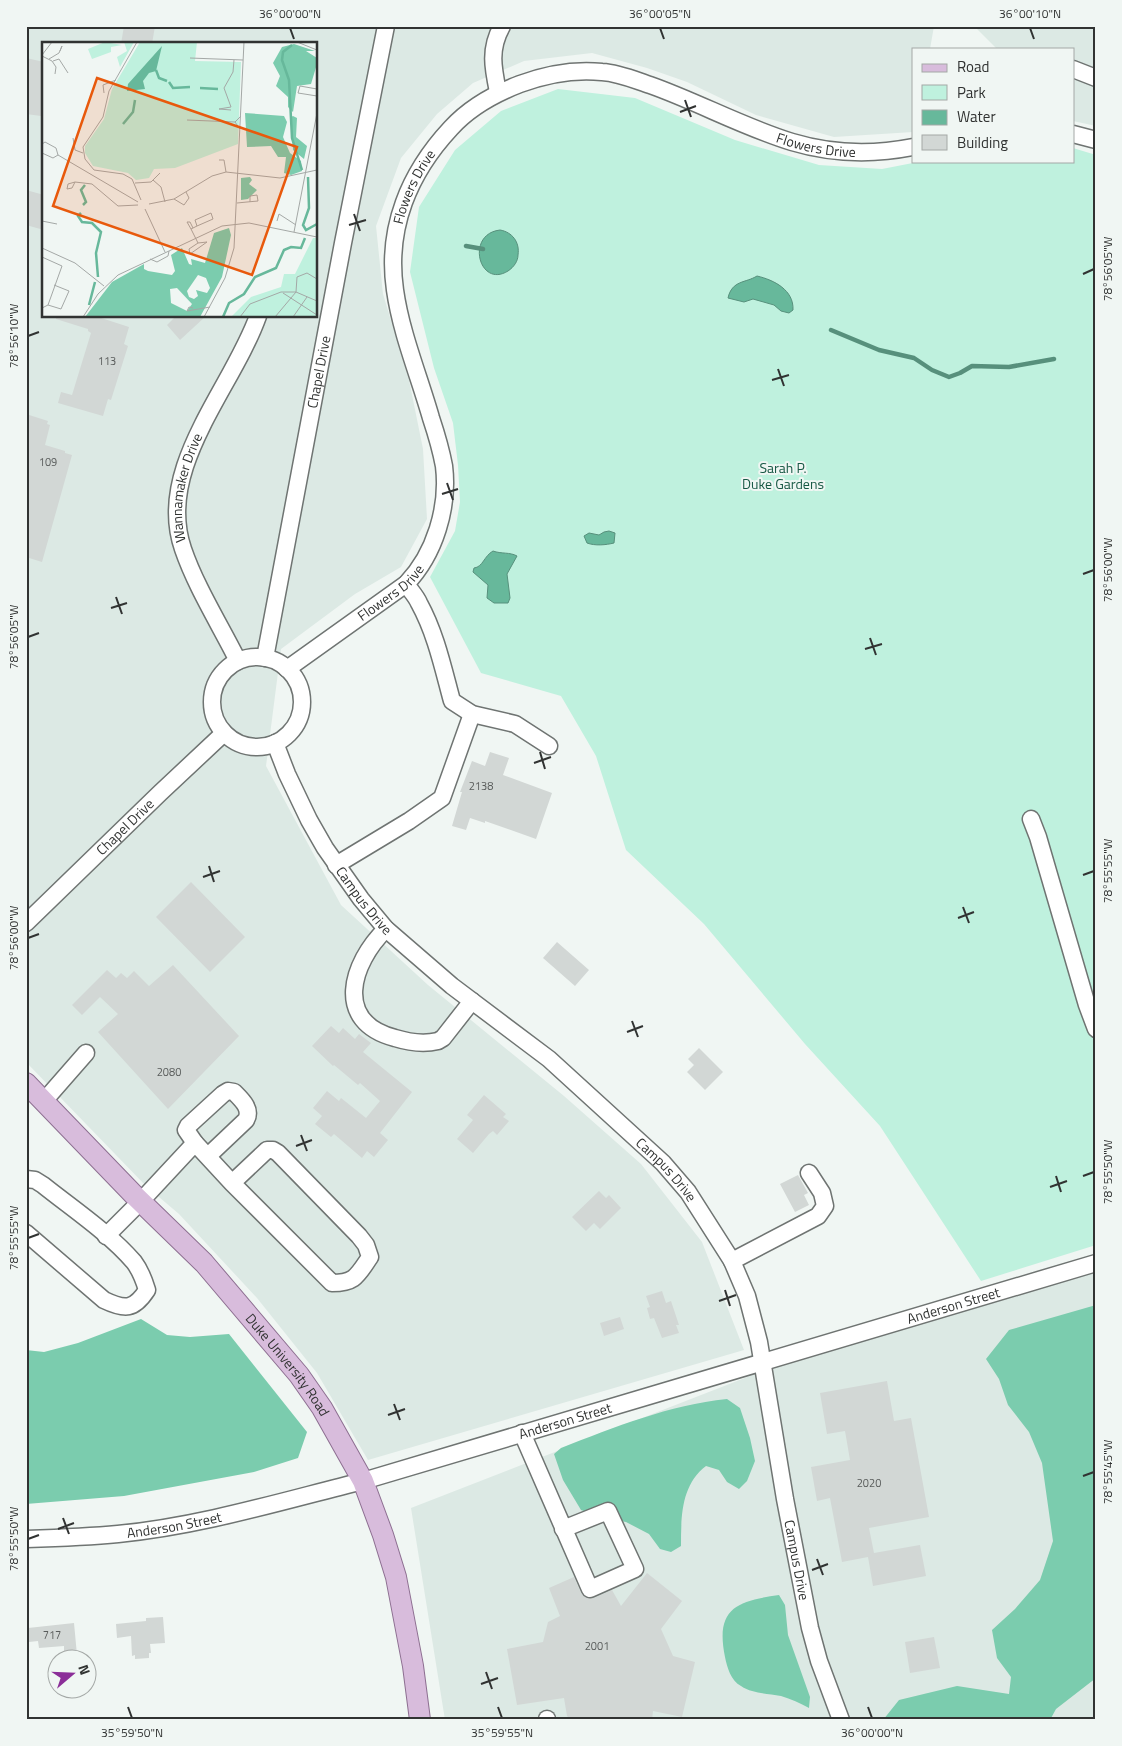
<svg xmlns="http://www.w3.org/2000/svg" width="1122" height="1746" font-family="'Titillium Web',sans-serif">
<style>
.built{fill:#dce9e4;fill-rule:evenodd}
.green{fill:#bff1de}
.forest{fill:#7bccae}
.water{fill:#67b89b;stroke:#57907c}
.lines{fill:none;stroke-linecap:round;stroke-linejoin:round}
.stream{stroke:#57907c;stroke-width:4.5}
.building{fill:#d2d7d5}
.minor-casing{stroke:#6f7472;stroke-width:19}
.major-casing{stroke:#8d6f91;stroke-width:22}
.minor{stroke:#fff;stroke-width:16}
.major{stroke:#d8bcdc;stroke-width:20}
.ticks{fill:none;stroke:#313332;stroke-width:2}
.labels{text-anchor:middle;stroke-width:4;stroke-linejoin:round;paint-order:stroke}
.number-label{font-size:11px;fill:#595c5b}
.street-label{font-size:14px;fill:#313332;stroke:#f0f6f3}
.park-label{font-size:14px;fill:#175844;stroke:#f0f6f3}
.inset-river{fill:none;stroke:#67b89b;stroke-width:2.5}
.inset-road{fill:none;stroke:#a4a8a6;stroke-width:1}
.view{fill:#e8590c;fill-opacity:0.15;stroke:#e8590c;stroke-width:2.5}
.inset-edge{fill:none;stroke:#313332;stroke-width:2.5}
.neatline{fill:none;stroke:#313332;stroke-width:2}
.ticks-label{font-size:12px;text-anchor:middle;fill:#313332}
</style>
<rect width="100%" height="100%" fill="#f0f6f3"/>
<path class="built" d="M26 26H934L930 49H913V132L834 137 756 115 687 82 647 68 592 53 524 61 473 83 437 114 401 158 376 226 383 294 409 380 423 449 427 519 401 567 355 594 281 649 266 766 341 905 428 985 564 1096 641 1164 702 1242 744 1350 368 1460 317 1373 257 1298 179 1214 146 1186 26 1062ZM44 44H316V316H44Z
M974 26H1096V126L1073 121V49H997Z
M1096 1267V1720H445L411 1508 786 1362Z"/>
<path class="green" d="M558 89 635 98 735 140 819 165 882 169 923 161H1073V148L1096 155V1245L981 1281 880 1126 805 1044 704 924 626 850 596 756 561 696 481 673 430 577 455 531 460 502 458 465 453 423 434 368 410 272 419 207 455 150 501 111Z"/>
<path class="forest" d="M1096 1305V1678L1056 1709 1050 1720H883L899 1700 957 1686 1009 1694 1011 1677 997 1658 992 1630 1015 1609 1040 1580 1053 1541 1042 1463 1029 1432 1008 1405 999 1379 986 1359 1009 1330Z
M141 1319 167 1335 190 1337 229 1334 307 1432 298 1458 254 1472 124 1496 26 1504V1350L44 1352 78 1343Z
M727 1399 740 1408 750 1438 755 1461 747 1481 739 1489 727 1482 719 1470 706 1466C681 1485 681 1517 681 1546L671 1552 660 1549 649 1534 626 1522 601 1517 581 1510 563 1480 554 1454 561 1448C615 1427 669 1405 727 1399Z
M779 1595 785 1605 788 1635 810 1697 809 1708C800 1703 791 1699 781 1696 767 1693 753 1694 741 1686 731 1681 727 1667 725 1657 715 1608 737 1601 779 1595Z"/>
<path class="water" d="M500 230C512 232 520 242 518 255 518 261 514 267 508 271 479 289 465 234 500 230Z
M757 276C774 280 794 290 793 310L789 313 781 311 774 305 753 299 744 302 728 298C732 280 746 283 757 276Z
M609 531 615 533 614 543C606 545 595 546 587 543L584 536 589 533 599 535 604 532Z
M493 551C501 554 510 552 517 556L507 574 510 598 508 603H494L487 598 488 585 473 572 474 568C483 567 484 556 493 551Z"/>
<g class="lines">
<path class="stream" d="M466 246 483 249
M831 330 879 350 914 358 932 370 949 377 960 373 972 366 1009 367 1054 359"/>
</g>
<path class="building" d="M124 26H155L152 44H121Z
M26 58 44 62V101L41 116 26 114Z
M26 190 44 195V230L26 225Z
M56 316H95L129 327 124 344 128 346 111 400 108 399 103 416 58 403 61 392 72 395 91 333 88 331V329L56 319Z
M176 316H206L180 340 167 325Z
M26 414 48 421 47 424 50 425 45 445 65 451V453L72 455 42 562 26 557Z
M490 752 509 758 503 775 552 793 536 839 485 821V823L470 818 466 830 452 826 462 792H460L472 761 485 766Z
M191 882 245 937 210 972 156 917Z
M557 942 589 970 575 986 543 958Z
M173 965 239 1036 168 1109 98 1032 118 1014 100 997 82 1015 72 1005 107 970 116 978 121 973 127 978 134 971 149 986Z
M331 1026 339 1033 343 1028 355 1039 359 1034 371 1043 363 1052 412 1092 380 1133 388 1140 374 1157 367 1151 362 1158 334 1134 331 1137 315 1124 322 1116 313 1108 327 1091 339 1101 341 1098 366 1118 380 1101 360 1083 358 1085 334 1065 333 1066 312 1046Z
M699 1048 723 1072 705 1090 687 1072 694 1065 688 1059Z
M484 1095 506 1114 503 1117 509 1121 497 1135 493 1131 489 1134 473 1153 457 1139 473 1120 467 1115Z
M798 1175 808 1193 804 1195 809 1205 795 1212 780 1184Z
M599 1191 606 1198 609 1195 621 1208 600 1229 594 1223 586 1231 572 1217Z
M662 1291 666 1303 671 1301 679 1325H676L679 1333 662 1338 654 1318 650 1319 647 1308 650 1307 646 1296Z
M620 1317 624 1329 604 1336 600 1323Z
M887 1381 894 1421 911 1418 929 1517 869 1528 874 1553 920 1545 926 1576 873 1586 868 1557 842 1562 830 1498 817 1501 811 1467 850 1460 845 1431 827 1434 820 1393Z
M647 1573 682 1601 661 1629 673 1656 695 1662 682 1717 653 1711 652 1720H571L567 1716 564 1698 517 1705 507 1649 543 1642 548 1622 560 1616 549 1588 574 1577 581 1593 585 1597 594 1598 612 1590 621 1606Z
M163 1617 165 1643 150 1644 151 1653H149V1658L135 1659V1655L132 1656 131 1636 117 1638 116 1624 146 1621V1618Z
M74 1623 77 1655H64V1646L39 1648 38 1641 29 1642 28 1628Z
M934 1637 940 1668 910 1673 905 1642Z"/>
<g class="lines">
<defs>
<g id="minor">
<path d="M1073 69 1096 78"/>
<path d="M498 92C493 68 489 49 502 26"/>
<path d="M1073 134 1096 140"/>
<path d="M406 584C410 590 416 596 419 603 436 634 443 668 452 701L472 714 515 724 549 746"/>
<circle cx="257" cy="702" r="45"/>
<path id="s1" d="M265 658 343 243 386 26"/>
<path id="s2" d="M238 661C220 625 196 587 183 549 155 468 232 389 258 316"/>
<path id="s3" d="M287 669 406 584C435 554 449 507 444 466 441 450 436 433 431 418 419 376 401 333 395 290 386 228 409 173 451 128 470 107 494 94 520 84 547 74 573 69 602 72 619 73 635 80 650 85 698 102 743 127 792 142 832 154 872 155 913 147"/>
<path id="s4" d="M275 743 287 774 309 820 325 848 361 899 386 929 452 986 549 1059 663 1163 688 1192 732 1261 747 1296 759 1342 785 1499 810 1628 819 1661 841 1720"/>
<path d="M1031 819 1038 837 1087 1005 1096 1029"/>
<path d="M336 865 409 821 442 798 472 714"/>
<path id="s5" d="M26 923 160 793 224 733"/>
<path d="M386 929C351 963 333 1022 395 1038 408 1042 425 1044 438 1041L443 1038 472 1001"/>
<path d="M44 1101 86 1053"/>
<path d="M195 1143 186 1130 188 1126 223 1094 228 1091 234 1092C242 1100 252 1109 246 1120L208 1156"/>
<path d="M26 1179 35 1180 43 1185C73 1209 109 1233 134 1262 140 1270 144 1280 147 1290 134 1310 125 1310 104 1300L26 1233"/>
<path d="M106 1236 141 1201 195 1143 232 1183 332 1283C355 1283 357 1276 370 1257L366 1245 359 1236 278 1153 273 1150H267L232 1183"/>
<path d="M732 1261 818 1216 825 1206 822 1193 809 1173"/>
<path d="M522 1433 590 1589 635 1569 608 1511 563 1529"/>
<path id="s6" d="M26 1539C57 1538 87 1537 118 1534 201 1526 282 1501 363 1481L1096 1263"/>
<path d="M547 1719V1720"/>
</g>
<g id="major">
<path id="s7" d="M26 1083 135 1196 204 1263 299 1375 322 1408 363 1481 383 1535 396 1577 413 1666 420 1720"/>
</g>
</defs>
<use href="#minor" class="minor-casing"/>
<use href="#major" class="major-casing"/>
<use href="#minor" class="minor"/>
<use href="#major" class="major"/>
</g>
<path class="ticks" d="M290 28 294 39M660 28 664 39M1030 28 1034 39M685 100 691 117M680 112 696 106M354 214 360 231M349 225 366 220M1083 274 1094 269M28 336 39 332M778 369 784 386M772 380 789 375M447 483 453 500M442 494 458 489M1083 574 1094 570M116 597 122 614M111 608 127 603M28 637 39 633M870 638 876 655M865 649 882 644M540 752 545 769M534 763 551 757M209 866 214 882M1083 875 1094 871M203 877 220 871M963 907 969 923M958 918 974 912M28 938 39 934M632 1021 638 1037M627 1032 643 1026M301 1135 307 1151M296 1146 312 1140M1056 1176 1061 1192M1083 1176 1094 1172M1050 1187 1067 1181M28 1238 39 1234M725 1290 730 1306M719 1301 736 1295M394 1404 400 1420M388 1415 405 1409M1083 1476 1094 1472M63 1518 69 1534M58 1529 74 1523M28 1539 39 1535M817 1559 823 1575M812 1570 828 1564M486 1672 492 1689M481 1684 498 1678M128 1707 132 1718M498 1707 502 1718M868 1707 872 1718"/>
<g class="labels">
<g class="number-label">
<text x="107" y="365">113</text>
<text x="48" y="466">109</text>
<text x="481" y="790">2138</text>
<text x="169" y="1076">2080</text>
<text x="869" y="1487">2020</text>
<text x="52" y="1639">717</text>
<text x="597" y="1650">2001</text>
</g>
<g class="street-label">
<text dy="5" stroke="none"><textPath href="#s3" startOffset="1028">Flowers Drive</textPath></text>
<text dy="5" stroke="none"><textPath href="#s3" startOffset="564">Flowers Drive</textPath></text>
<text dy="5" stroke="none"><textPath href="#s1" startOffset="291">Chapel Drive</textPath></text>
<text dy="5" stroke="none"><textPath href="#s2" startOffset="188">Wannamaker Drive</textPath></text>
<text dy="5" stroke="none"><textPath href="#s3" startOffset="129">Flowers Drive</textPath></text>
<text dy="5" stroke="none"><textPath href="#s5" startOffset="138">Chapel Drive</textPath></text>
<text dy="5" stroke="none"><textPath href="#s4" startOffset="182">Campus Drive</textPath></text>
<text dy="5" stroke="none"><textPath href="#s4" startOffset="588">Campus Drive</textPath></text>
<text dy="5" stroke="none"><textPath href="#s6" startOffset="959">Anderson Street</textPath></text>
<text dy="5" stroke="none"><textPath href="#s7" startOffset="385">Duke University Road</textPath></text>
<text dy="5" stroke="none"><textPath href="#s6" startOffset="554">Anderson Street</textPath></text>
<text dy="5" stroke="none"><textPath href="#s6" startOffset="149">Anderson Street</textPath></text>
<text dy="5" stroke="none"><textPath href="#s4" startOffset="1008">Campus Drive</textPath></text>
</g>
<g class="park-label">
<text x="783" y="473">Sarah P.<tspan x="783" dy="16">Duke Gardens</tspan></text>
</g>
</g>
<g transform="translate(42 42)">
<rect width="275" height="275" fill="#f0f6f3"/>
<path d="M63 0 80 3 69 5V10L50 17 46 7ZM82 0H92L78 25 75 15 85 9ZM98 0H155L153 19 199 20 196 102 133 126 112 127 107 136 94 138 86 131 51 124 43 111V104L62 77 70 47ZM271 196H275V275H189L209 255 239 245 242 232H253Z" fill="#bff1de"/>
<path d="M252 2 273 9H264L275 16V22L269 42 255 44 251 70 246 65V55L234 44 238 34 231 21 240 5ZM203 71 242 74 245 80 241 95 248 111 259 119 260 129 249 133 242 131 244 115H236L229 104 205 105ZM251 74 255 76 254 95 265 104 262 117 251 108 249 75ZM208 135 210 138 207 142 215 148 206 157 199 158V136ZM187 186 189 193 180 235 158 275H43L70 240 102 222V227L106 229 130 233 133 229 129 213 140 206 147 222 150 223 149 217 163 221 172 191ZM156 233 164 236 168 246 165 251 154 248 156 254 152 257 147 255 145 249ZM135 246 150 262 145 269 129 261 128 247Z" fill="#7bccae" fill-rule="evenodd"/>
<path d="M120 4 114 29 107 31 101 39 103 47 85 49 86 42Z" fill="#67b89b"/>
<path class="inset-river" d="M250 3 241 10 240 18 247 38 250 96 260 128M114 28 117 36 125 39M127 40 131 46 148 45M158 46 176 47M81 82 91 70 93 58M266 135 267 166 261 183 264 188 275 182M41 163 44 160 39 148 43 143M39 171 36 174 40 180 50 181 59 190 54 211 56 235M47 263 53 240M181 275 187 261 202 252 213 235 234 226 242 208 249 205 259 206 263 196"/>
<path class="inset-road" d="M95 0 67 49 61 75 41 105 43 117 52 128 81 132 90 137 99 158M255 0 275 8M0 13 10 0M0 14 10 19 14 25 13 32M148 16 201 18M7 17 17 11 20 4 18 9M11 19 17 17 26 31M275 47 258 44 256 51 275 54M62 51 61 43 74 38M189 68 177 67 189 65 182 46 191 30 192 18M145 78 193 80M198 87 193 80 199 74M31 96 33 108 41 111M0 102 3 100 14 106 16 113 96 160M0 111 11 116 16 113M177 118H182L184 130M111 138 119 145 123 160M33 140 50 142 76 164 96 163M33 140 30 146 25 147 26 142ZM93 141 109 140 118 131M132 157 142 163 147 156 144 150M195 161 205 160 216 159 215 153 208 154V160M107 162 132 157 170 134 184 130 238 136 275 128M103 167 123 210M0 179 15 182M235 179 237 172 254 183M155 184 153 178 169 171 171 177 155 184 149 187 156 201 147 207 148 212 165 200 156 201M149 187 145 180H148L151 186M252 190 275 71M0 206 33 221 62 244M0 215 20 224 6 263 0 266M108 217 115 220 126 214 127 209M241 251 275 273M6 263 19 267 27 249 12 243M151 266 147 265 145 269 168 265M41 275 56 252 76 233 180 184 207 181 275 195M162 275 183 236 192 206 202 0M198 275 208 262 239 250H254L275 259M233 275 254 250 255 235 265 231 275 237M251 275 265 255"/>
<path class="view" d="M55 36 255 105 210 233 11 164Z"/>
<rect width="275" height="275" class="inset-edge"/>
</g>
<rect width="1122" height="1746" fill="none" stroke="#f0f6f3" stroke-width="55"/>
<rect x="912" y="48" width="162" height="115" fill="#f0f6f3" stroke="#a4a8a6"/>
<rect x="922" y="64" width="25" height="8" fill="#d8bcdc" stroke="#a4a8a6"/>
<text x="957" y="72" font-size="15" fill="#313332">Road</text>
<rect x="922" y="85" width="25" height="15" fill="#bff1de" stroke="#a4a8a6"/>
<text x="957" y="98" font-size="15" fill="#313332">Park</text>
<rect x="922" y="110" width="25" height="15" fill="#67b89b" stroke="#a4a8a6"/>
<text x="957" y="122" font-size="15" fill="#313332">Water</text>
<rect x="922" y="135" width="25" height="15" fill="#d2d7d5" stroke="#a4a8a6"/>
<text x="957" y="148" font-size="15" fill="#313332">Building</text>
<g transform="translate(72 1674) rotate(71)"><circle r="24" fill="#f0f6f3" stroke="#a4a8a6"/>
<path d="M0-4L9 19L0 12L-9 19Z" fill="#8b2e98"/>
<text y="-8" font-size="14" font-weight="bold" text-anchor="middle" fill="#313332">N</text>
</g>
<rect x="28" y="28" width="1066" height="1690" class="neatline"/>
<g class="ticks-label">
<text x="290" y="18">36°00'00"N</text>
<text x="660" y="18">36°00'05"N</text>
<text x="1030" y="18">36°00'10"N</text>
<text transform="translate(1108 269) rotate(-90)" y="4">78°56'05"W</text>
<text transform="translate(14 336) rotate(-90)" y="4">78°56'10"W</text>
<text transform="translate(1108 570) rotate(-90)" y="4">78°56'00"W</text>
<text transform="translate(14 637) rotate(-90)" y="4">78°56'05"W</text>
<text transform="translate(1108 871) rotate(-90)" y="4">78°55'55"W</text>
<text transform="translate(14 938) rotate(-90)" y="4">78°56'00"W</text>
<text transform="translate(1108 1172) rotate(-90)" y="4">78°55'50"W</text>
<text transform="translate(14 1238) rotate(-90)" y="4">78°55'55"W</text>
<text transform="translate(1108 1472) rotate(-90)" y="4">78°55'45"W</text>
<text transform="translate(14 1539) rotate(-90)" y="4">78°55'50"W</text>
<text x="132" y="1737">35°59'50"N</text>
<text x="502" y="1737">35°59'55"N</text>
<text x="872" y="1737">36°00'00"N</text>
</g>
</svg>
